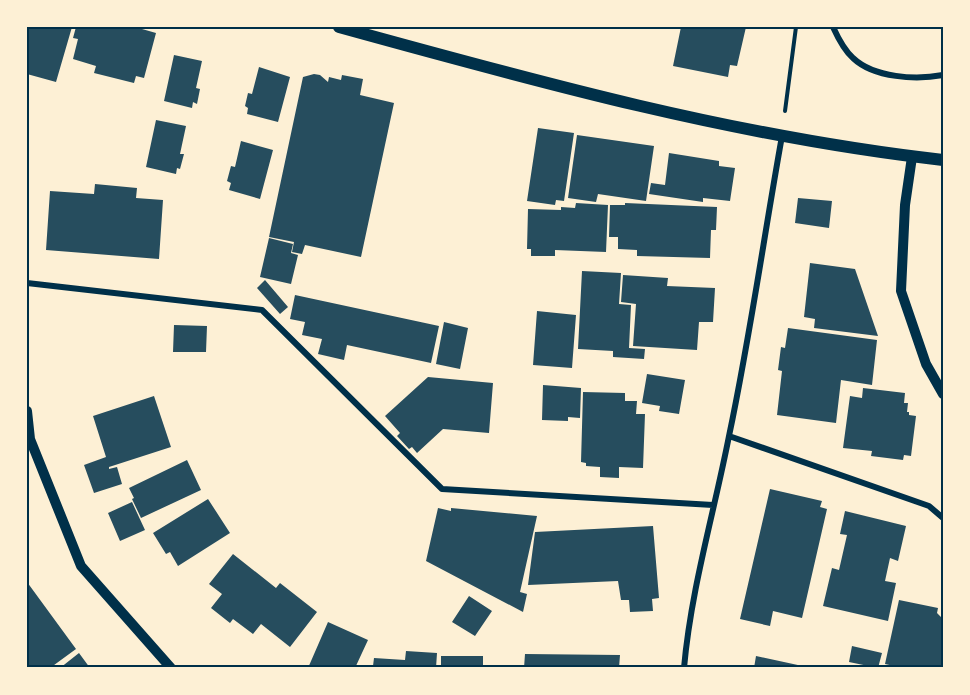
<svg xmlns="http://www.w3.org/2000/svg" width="970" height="695" font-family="Arial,sans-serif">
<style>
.building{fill:#264d5e}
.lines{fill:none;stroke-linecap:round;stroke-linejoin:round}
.path{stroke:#003049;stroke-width:4}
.minor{stroke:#003049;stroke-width:6}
.tertiary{stroke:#003049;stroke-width:10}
.secondary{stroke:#003049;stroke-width:12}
.neatline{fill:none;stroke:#003049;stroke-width:2}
</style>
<rect width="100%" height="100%" fill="#fdf0d5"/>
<path class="building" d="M27 27H72L56 82 27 74Z
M76 27H135L156 33 144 78 136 76 134 83 94 73 96 66 73 59 78 39 73 38Z
M681 27H746L737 66 730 65 728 77 673 66Z
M174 55 202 61 196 88 200 89 197 104 193 102 192 108 164 101Z
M259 67 290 77 278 122 247 114 248 108 245 106 248 93 252 94Z
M314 74 320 75 328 82 329 77 341 80 342 75 363 79 360 95 394 103 361 257 305 245 302 254 292 252 294 242 269 237 303 77Z
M156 120 186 126 180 154H184L180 169 177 168 176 174 146 167Z
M538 128 574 133 564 201 556 200 555 205 527 201Z
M577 135 654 146 646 201 598 194 596 202 568 198Z
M241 141 273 150 260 199 229 190 231 183 227 181 231 166 235 167Z
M669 153 719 161V166L735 168 730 201 703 198V202L649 194 651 183 665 185Z
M95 184 137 188 136 198 163 200 159 259 46 250 50 191 94 194Z
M798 198 832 201 829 228 795 223Z
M576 203 608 205 606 252 555 250V256H531V249H527L528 209 561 210V207L575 208Z
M625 203 717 207 716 230H711L710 258 637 256V250L618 249V237H609L610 205H625Z
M269 238 293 244 291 253 298 255 291 284 260 277Z
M810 263 855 269 878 336 814 328 815 319 804 317Z
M582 271 621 273 619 304 631 305 629 348 645 349 644 359 613 357V351L578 349Z
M623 275 668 278 667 286 715 288 713 322H699L697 350 633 346 636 304 621 302Z
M265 280 288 307 280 314 257 288Z
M295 295 439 326 431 363 347 345 344 360 318 354 322 339 302 335 305 322 290 319Z
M537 311 576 315 572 368 533 365Z
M444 322 468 328 460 369 436 364Z
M174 325 207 326 206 352H173Z
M788 328 877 340 872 385 841 380 836 423 777 415 782 371 778 370 781 347 785 348Z
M647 374 685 380 679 414 659 411 660 406 642 403Z
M428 377 493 383 489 433 443 429 417 453 412 447 409 449 397 436 400 433 385 416Z
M543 385 581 388 580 418 568 417V421L542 420Z
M863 388 905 393 904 403H908L907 412H909V415L916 416 911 456 904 455 903 460 871 456 872 451 843 448 850 396 862 398Z
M583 392 625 393V401H637L636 414H645L643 468 619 467V478L600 477V467L586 466V463L581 462Z
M154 396 171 447 109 467V469L117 467 122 484 94 493 84 465 106 457 93 416Z
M187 460 201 490 141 518 132 499 134 498 129 488Z
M770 489 822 501 820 507 827 509 802 618 773 611 770 626 740 619Z
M208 499 230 533 178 566 170 552 166 554 153 533Z
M132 502 145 530 120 541 108 513Z
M438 508 451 511V508L537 516 520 592 527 594 523 612 426 561Z
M845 511 906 526 898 561 890 558 885 581 896 583 888 621 823 606 832 568 839 570 847 535 840 534Z
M653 526 659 598 652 599 653 611 630 612 629 600H621L618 581 528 585 535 532Z
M233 554 276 588 280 583 317 612 290 647 261 624 253 634 233 619 230 623 211 608 222 594 209 584Z
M27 582 76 649 50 668H27Z
M469 596 492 611 475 636 452 622Z
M899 600 938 608 937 613 943 619 942 668H903L885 664Z
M328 622 368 640 355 668H308Z
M852 646 882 653 878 668 849 662Z
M406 651 437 653 436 668H364V665L373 666 374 658 405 660Z
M79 653 90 668H60Z
M525 654 620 655 619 668H524Z
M441 656H483V668H441Z
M756 656 807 667V668H754Z"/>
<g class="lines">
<path class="path" d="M785 111 796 27"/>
<path class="minor" d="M833 27C838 38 844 50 853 58 874 78 916 80 943 75
M27 283 262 310 442 489 713 505
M729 436 929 506 943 518
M684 668C691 589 714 513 729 436 750 337 764 236 782 136"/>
<path class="tertiary" d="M912 157 905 205 901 291 926 364 943 394
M27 411 30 439 81 566 171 668"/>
<path class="secondary" d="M339 27C538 82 737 137 943 160"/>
</g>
<rect width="970" height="695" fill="none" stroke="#fdf0d5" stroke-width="57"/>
<rect x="28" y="28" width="914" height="638" class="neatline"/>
</svg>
